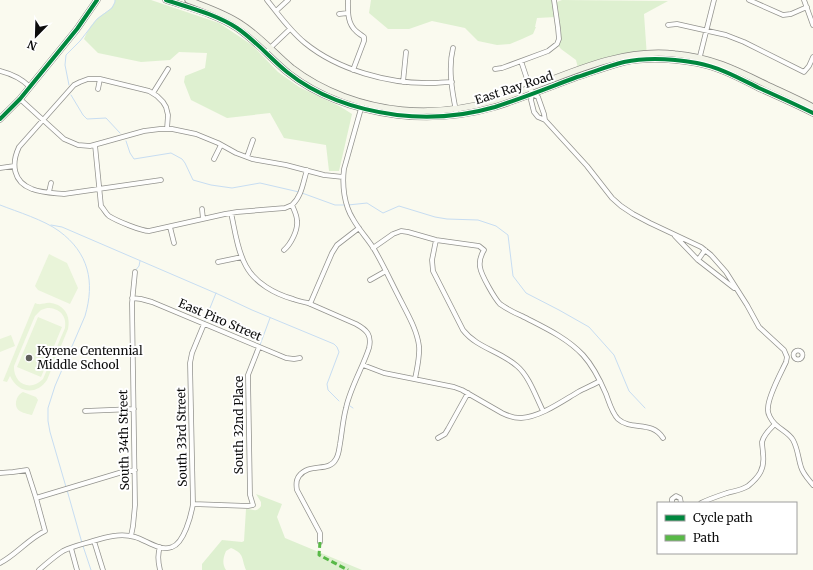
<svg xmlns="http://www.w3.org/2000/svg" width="813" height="570" font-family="Merriweather,serif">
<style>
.green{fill:#def0d0}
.pitch{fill:#e9f4d9;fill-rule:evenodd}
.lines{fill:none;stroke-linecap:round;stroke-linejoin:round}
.stream{stroke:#c7ddf2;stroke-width:1}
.street-casing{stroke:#93938e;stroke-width:5.5}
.secondary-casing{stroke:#8a8a85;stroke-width:7}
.street{stroke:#fefefd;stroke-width:4}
.secondary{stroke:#f3f4e8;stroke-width:5.5}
.quiet{stroke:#58b947;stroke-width:3;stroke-dasharray:6 3;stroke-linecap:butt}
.cycleway-casing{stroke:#fff;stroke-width:6}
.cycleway{stroke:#00873e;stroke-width:4}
.poi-dot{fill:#5f5f5b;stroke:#fff;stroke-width:1.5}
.labels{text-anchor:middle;stroke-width:4;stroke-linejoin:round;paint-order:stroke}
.street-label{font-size:12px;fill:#0c0c0c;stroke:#fff}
.poi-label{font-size:12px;fill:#0c0c0c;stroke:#fff;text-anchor:start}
</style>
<rect width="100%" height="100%" fill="#fafaef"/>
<path class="green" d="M115 0H151L219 23 252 45 278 72 299 87 341 107 352 114 339 171H329L326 145 284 138 270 113 227 118 191 100 184 82 185 76 205 68 207 53 179 52 170 60 141 62 98 53 84 39C87 32 90 26 96 20 102 13 114 10 115 0Z
M371 0H554V3L562 0 668 1 644 14 647 57C623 58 601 64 578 68L576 60 561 49 557 44 559 39 556 17 537 18 535 27H536L533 34 522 39 510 44 497 45 478 41 465 28 432 21 409 29H388L369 13Z
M256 494 282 504 277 517 285 538 362 570H246C241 558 245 554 231 548L226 551C223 558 222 564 226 570H202V564L222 540 242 542 244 541 246 509C254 509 256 513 261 506V502Z"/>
<path class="pitch" d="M49 254 67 263 78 288 70 304 38 290 35 286Z
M35 303C41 306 45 302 51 303 65 305 71 317 68 329L47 380C36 396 18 393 10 376L7 382 3 381ZM47 308C60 308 67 316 65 328L43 379C31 392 13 384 14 366L35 316 41 310Z
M38 317 62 327 41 377 17 367Z
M11 335 15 346 0 352V339Z
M23 392 36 397 38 400 32 415C24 413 15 412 16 402 17 397 19 394 23 392Z"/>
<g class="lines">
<path class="stream" d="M69 85 65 65 66 55 80 41 97 19 112 8 115 2V0
M71 95 83 115 87 119 106 118 120 133
M126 141 130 153 134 159 171 153 182 159 185 163 193 180 211 185 232 188 260 183 299 192
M302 193 335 205H345
M0 205C18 212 44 220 59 231 89 253 95 282 85 316L55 386 48 408V421L50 432 66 487
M348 205 367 203 383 213 399 206 435 217 447 219 478 220 496 226 508 235 513 276 526 293 559 310 589 327 614 355 629 391 645 408
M51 225 62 227 220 295 252 310 334 344 337 347 339 352 327 384 328 390 339 401
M135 271 139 266 140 261
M204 323 216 293
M260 345 270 318
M350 406 353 408
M67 490 82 543
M83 546 91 570"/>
<defs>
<path id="street" d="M267 0C279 15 290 31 305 43 338 70 389 84 431 83 438 83 445 82 452 82
M348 0C348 11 347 23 356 31 358 33 361 35 364 37V41L353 70
M749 0 783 15 791 14 807 7
M804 0 813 25
M276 11 288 0
M339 14 348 13
M668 25 677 24 726 35 744 42 804 72 809 66 813 57
M453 48C448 68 452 91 456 111
M269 49 290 29
M699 60 714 0
M521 61 532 94 531 100 534 112 538 117 545 120 587 166 612 198 621 206 633 214 650 223 701 247 711 255 726 272 747 305 759 327 784 350 787 357 786 362C781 373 768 396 768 408 767 413 771 420 775 424 781 430 789 433 793 440 798 449 798 458 801 467 803 474 809 480 813 485
M495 69 502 68 548 51 557 44 559 39 558 28 554 0
M0 71C12 74 21 78 30 87
M403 82 406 52
M98 89 100 79
M153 93 168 69
M532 94 538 97 544 114 545 120
M20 99 64 139 78 145 90 146 101 143 144 131 160 129H172L196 134 218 143 236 153 252 159 286 165 324 175 343 177
M362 105 344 169C342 185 344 205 353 219 359 230 368 239 374 249 384 266 392 284 401 301 408 315 417 330 419 346 420 357 417 368 415 379
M95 145 101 206C104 209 106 214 109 216 117 221 141 231 149 231L225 214 237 212 285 208 292 205
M247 157 253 140
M214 159 221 145
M0 168 14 166
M161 180 64 194C53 193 42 193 32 189 13 182 11 164 19 147L74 85 80 82 88 79H100L149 91 157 96 163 102 166 107 168 115 167 129
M49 192 51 183
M202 209 203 219
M231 213C235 230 237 250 246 266 255 283 275 294 293 299 298 301 303 302 308 303 324 310 340 317 356 324 367 330 372 335 369 348 363 367 350 388 346 408 343 419 342 432 340 444 339 449 339 454 336 459 329 473 310 462 299 476 296 480 296 485 297 490L320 533V542
M170 227 174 243
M675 236 698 260 734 288
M436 240 432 260 433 271 463 330C477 348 500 351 517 366 529 376 536 397 543 411
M373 248 393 234 401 231 408 232 436 240 479 246 484 250C481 255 479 261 480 267 481 275 495 299 500 304 507 309 515 313 522 316 543 327 566 337 583 355 593 366 600 380 606 394 609 402 612 413 618 419 631 431 652 420 663 438
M284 250C291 244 298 230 297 221 297 215 294 210 292 205 302 196 303 182 307 170
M698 260 705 250
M218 262 242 257
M370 280 386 271
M132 298 141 299 152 302 286 358 294 359 300 358
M310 304 332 253 337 245 359 228
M793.5 355a4.5 4.5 0 1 1 9 0a4.5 4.5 0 1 1-9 0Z
M106 351 133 350
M363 365 384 373 454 387 462 390 502 413C508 416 514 418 521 418 540 417 561 402 578 392 585 388 593 385 600 381
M85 411 134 409
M438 438 445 434 448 429 468 393
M0 473 13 472 27 470 36 498 45 531C28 539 16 555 0 563
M36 498 119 473 135 470
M672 503V499L676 496 680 498 681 503
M701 503C709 499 718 496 727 493 734 491 742 490 748 486 759 477 765 469 763 454 763 450 762 446 762 442 764 434 770 429 775 424
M193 504 248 506 253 505 250 495 248 375 259 347
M131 536 133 526 135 505 132 303 135 272
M94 541 103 570
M71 548 77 570
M39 570C47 563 55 556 63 551 73 546 83 544 93 541 106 537 120 533 135 537 146 540 160 552 172 547 184 543 191 516 193 504L190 363 192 353 204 324
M160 570C158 562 157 555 160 547"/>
<path id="secondary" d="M166 0C190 8 215 14 237 28 256 41 270 58 287 72 318 97 359 110 397 115 430 119 464 116 495 107 523 98 550 87 577 77 593 72 608 66 624 62 648 57 674 59 697 63 719 67 739 78 759 88 777 96 795 104 813 113
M188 0C206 7 225 13 241 24 260 36 275 54 292 68 323 92 363 106 402 110 433 113 466 109 496 100 554 82 611 47 675 54 710 57 735 69 767 85 782 92 798 99 813 107
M0 119 20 99 77 29 97 0"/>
</defs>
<use href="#street" class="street-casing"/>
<use href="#secondary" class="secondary-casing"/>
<use href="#street" class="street"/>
<use href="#secondary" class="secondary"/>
<path class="quiet" d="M320 542 319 555 348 570"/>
<defs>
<path id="cycleway" d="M166 0C190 8 215 14 237 28 256 41 270 58 287 72 318 97 359 110 397 115 430 119 464 116 495 107 523 98 550 87 577 77 593 72 608 66 624 62 648 57 674 59 697 63 719 67 739 78 759 88 777 96 795 104 813 113
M0 119 20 99 77 29 97 0"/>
</defs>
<use href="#cycleway" class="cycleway-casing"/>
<use href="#cycleway" class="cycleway"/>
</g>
<circle class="poi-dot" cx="29" cy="358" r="4"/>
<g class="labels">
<g class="street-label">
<text transform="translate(514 88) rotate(-18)" y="4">East Ray Road</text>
<text transform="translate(220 320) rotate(23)" y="4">East Piro Street</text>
<text transform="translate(239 425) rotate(-90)" y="4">South 32nd Place</text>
<text transform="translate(182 437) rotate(-91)" y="4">South 33rd Street</text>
<text transform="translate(124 440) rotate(-91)" y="4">South 34th Street</text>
</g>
<g class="poi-label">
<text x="37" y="355">Kyrene Centennial<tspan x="37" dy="14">Middle School</tspan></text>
</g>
</g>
<rect x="657" y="502" width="140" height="52" fill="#ffffff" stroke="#9e9e9e"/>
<rect x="665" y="515" width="20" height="6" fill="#00873e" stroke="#9e9e9e"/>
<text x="693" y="522" font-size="12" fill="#0c0c0c">Cycle path</text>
<rect x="665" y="535" width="20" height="6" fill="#58b947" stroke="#9e9e9e"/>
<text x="693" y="542" font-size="12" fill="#0c0c0c">Path</text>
<g transform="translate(36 36) rotate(203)" stroke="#ffffff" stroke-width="3" paint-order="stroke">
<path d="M0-3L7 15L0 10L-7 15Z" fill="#0c0c0c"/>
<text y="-6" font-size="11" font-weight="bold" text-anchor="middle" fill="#0c0c0c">N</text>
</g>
</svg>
